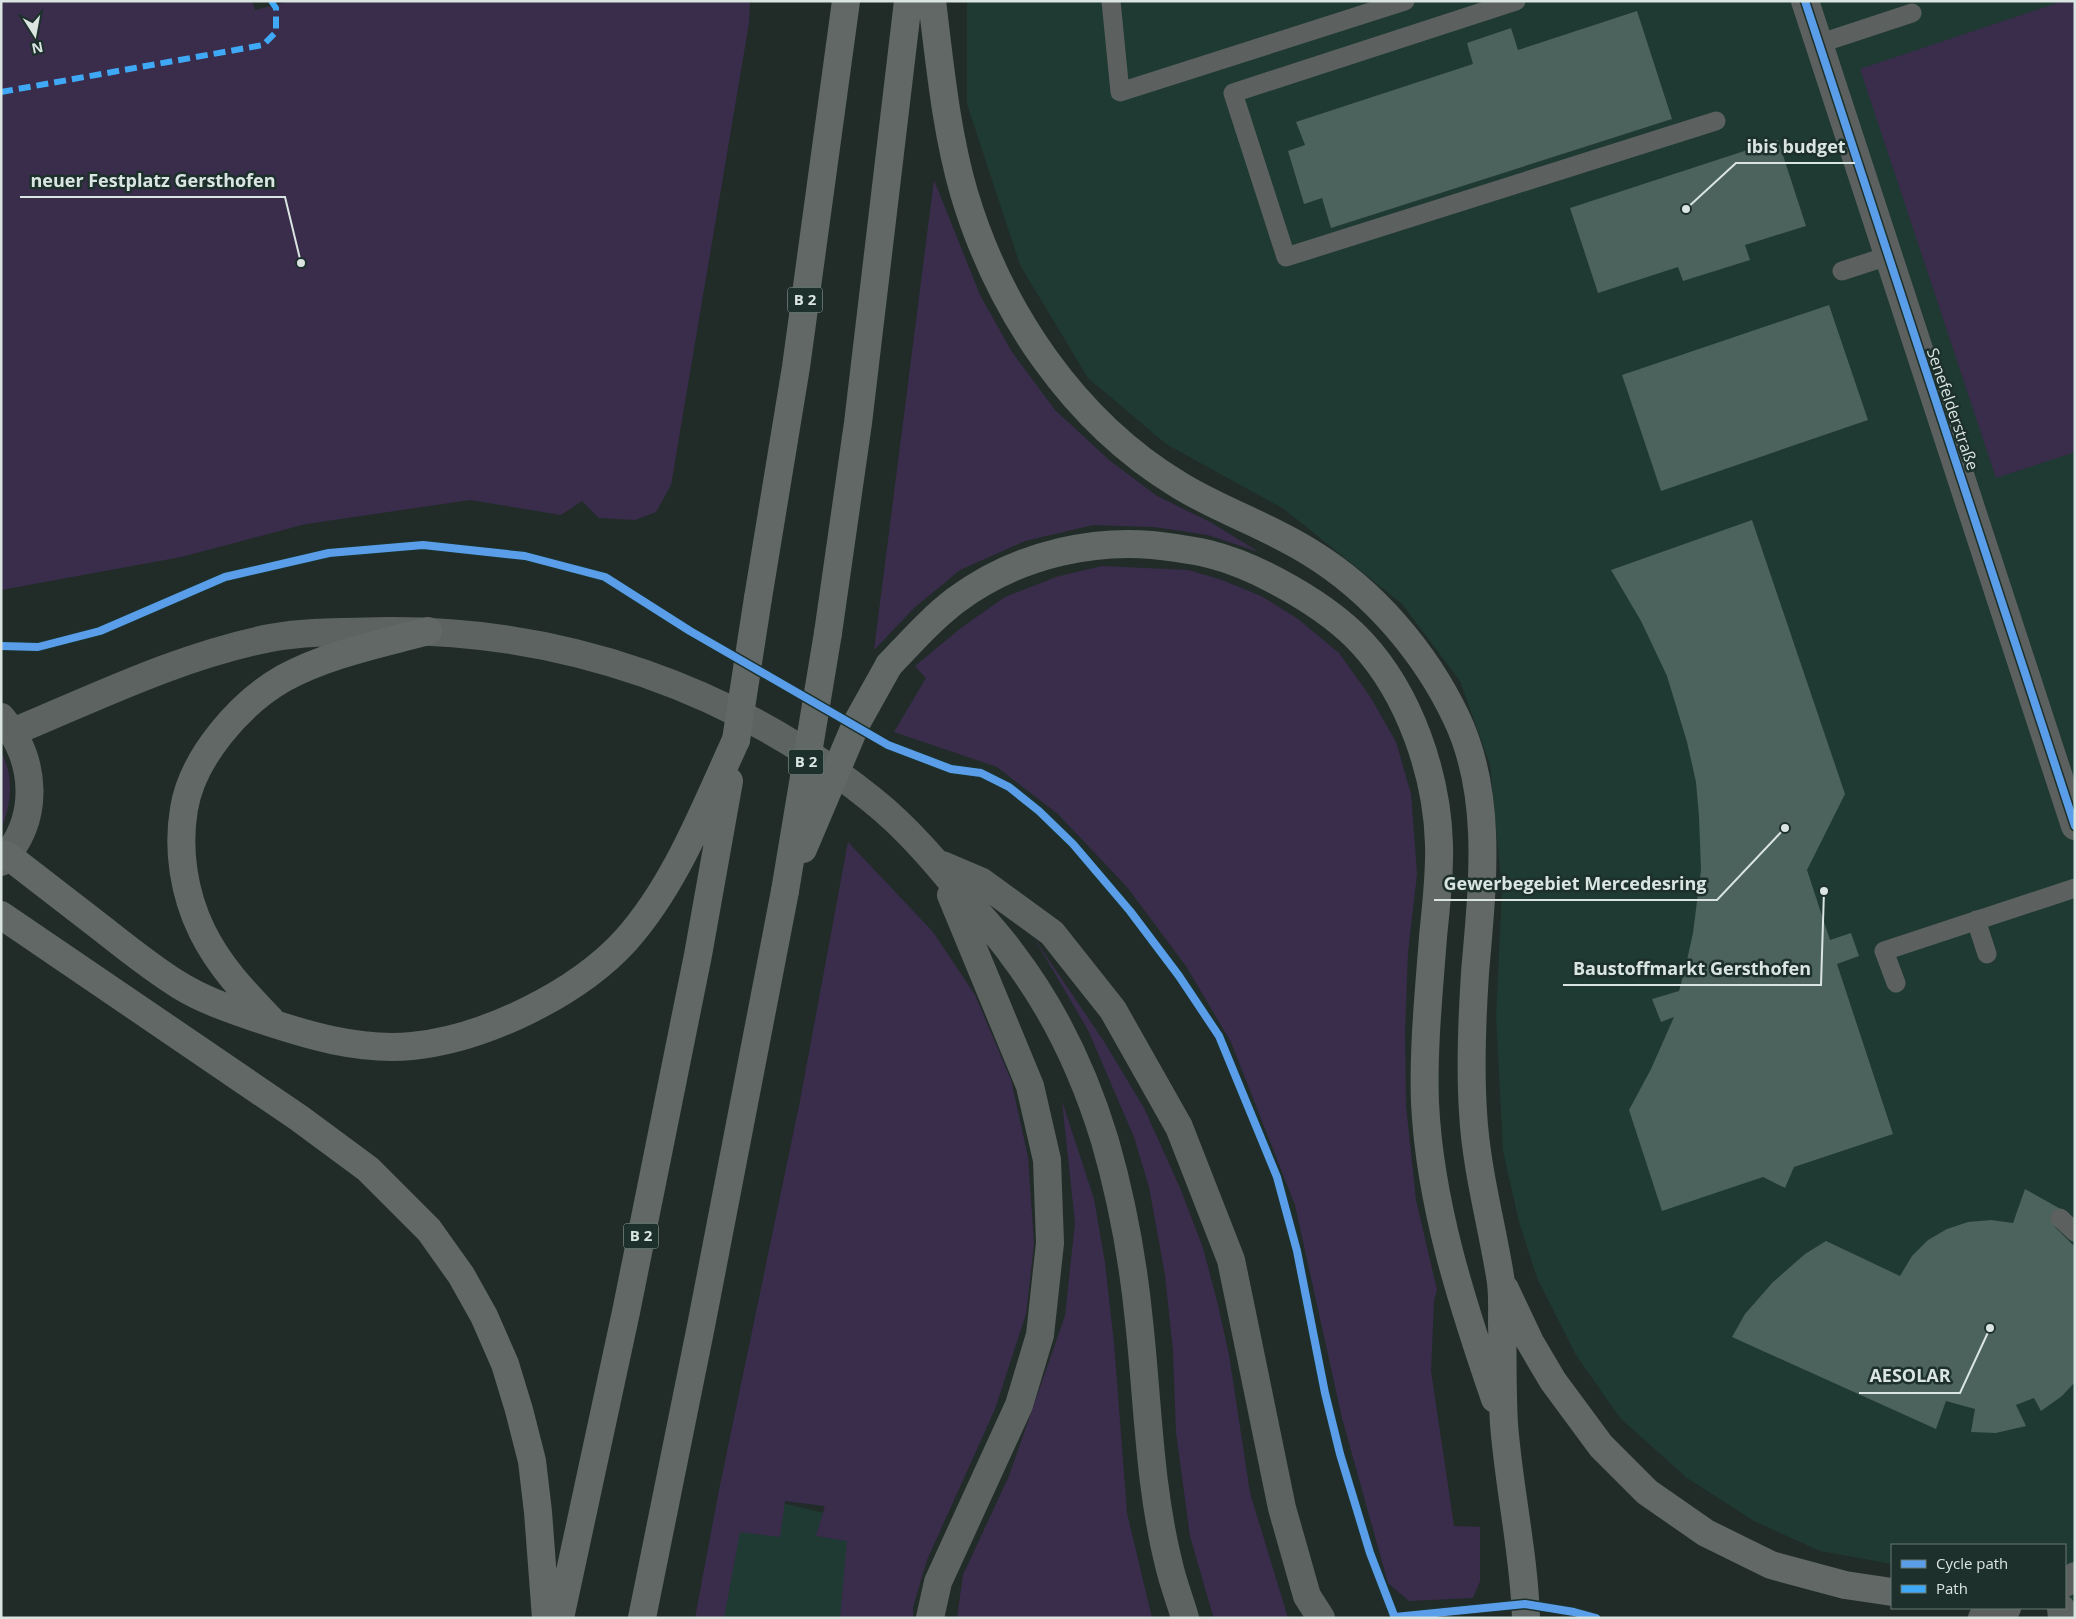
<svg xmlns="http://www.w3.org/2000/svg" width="2076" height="1619" font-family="'Open Sans',sans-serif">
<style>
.built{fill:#1f3933}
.green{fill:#3a2d4c}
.building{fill:#4c625d}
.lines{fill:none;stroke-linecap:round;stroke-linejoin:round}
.lane{stroke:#5c615f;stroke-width:19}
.street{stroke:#5c615f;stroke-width:28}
.secondary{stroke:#5d6361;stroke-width:28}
.highway{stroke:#616865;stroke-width:28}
.highway-bridge{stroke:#616865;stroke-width:28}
.quiet{stroke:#3fa9f5;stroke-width:6;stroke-dasharray:12 6;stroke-linecap:butt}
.cycleway-casing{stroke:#1d302b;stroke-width:11}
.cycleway{stroke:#5a9eea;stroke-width:8}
.labels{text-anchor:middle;stroke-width:5;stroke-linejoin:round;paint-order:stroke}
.shield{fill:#1d302b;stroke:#a1afab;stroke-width:1}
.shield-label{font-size:15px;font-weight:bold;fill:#dae5e2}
.street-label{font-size:16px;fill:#dae5e2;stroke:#1d302b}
.leader{fill:none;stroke:#dae5e2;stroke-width:2}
.callout-dot{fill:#dae5e2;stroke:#1d302b;stroke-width:2}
.callout-label{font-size:18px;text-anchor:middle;font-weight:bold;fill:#dae5e2;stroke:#1d302b;stroke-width:5;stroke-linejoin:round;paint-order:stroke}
</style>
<rect width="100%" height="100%" fill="#212c29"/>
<path class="built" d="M967 1H2075V1618L2065 1608V1545H1892V1564L1820 1551 1754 1521 1687 1478 1620 1418 1576 1355 1537 1278 1519 1222 1503 1151 1496 1016 1502 891 1490 765 1460 681 1402 604 1284 509 1166 444 1088 378 1020 265 967 104Z
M723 1489 879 1526 866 1618H699Z"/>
<path class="green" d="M1 1H252L255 10 290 1H750L749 23 671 485 656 512 635 520 599 518 582 501 561 515 470 500 306 524 181 557 1 590Z
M2063 1H2075V452L1996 478 1860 69Z
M934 180 980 295 1012 352 1055 410 1109 460 1157 496 1210 522 1259 552 1208 535 1154 527 1093 525 1025 541 960 570 914 608 874 650Z
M1102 566 1188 570 1222 580 1261 596 1298 619 1339 653 1371 698 1396 742 1411 794 1417 874 1408 952 1405 1031 1406 1106 1416 1200 1437 1290 1434 1300 1431 1371 1454 1526 1480 1527V1581L1473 1598 1409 1601 1388 1583 1342 1418 1295 1205 1231 1042 1186 966 1127 887 1058 814 997 767 894 732 926 678 915 666 961 628 1005 597 1056 577Z
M1 751C14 776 12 804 1 829Z
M848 842 933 932 975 995 1011 1080 1028 1157 1034 1244 1026 1314 995 1409 927 1560 913 1607V1618H840L847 1541 816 1536 825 1506 785 1501 780 1537 740 1532 724 1618H695L719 1490 800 1101Z
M1034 938 1103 1040 1144 1108 1180 1188 1203 1248 1218 1305 1229 1355 1250 1493 1288 1618H1214L1213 1616 1190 1536 1176 1432 1173 1351 1165 1275 1149 1187 1134 1137 1088 1030Z
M1062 1101 1094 1199 1105 1263 1114 1343 1127 1513 1152 1618H957L963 1575 1009 1476 1065 1316 1075 1223Z"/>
<path class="building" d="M1637 11 1672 119 1331 228 1322 198 1304 204 1288 151 1305 145 1296 122 1473 64 1467 43 1511 28 1518 50Z
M1778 140 1806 226 1745 245 1750 260 1683 281 1678 267 1598 293 1570 208Z
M1829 305 1868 420 1661 491 1622 375Z
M1752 520 1845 794 1807 870 1830 940 1851 933 1859 956 1837 964 1893 1134 1794 1167 1785 1188 1763 1177 1662 1211 1629 1110 1651 1069 1674 1017 1661 1022 1652 999 1679 991 1685 969 1693 933 1701 870 1699 817 1696 782 1687 742 1667 676 1641 621 1611 570Z
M2025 1189 2066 1212 2055 1227 2075 1247V1382L2062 1396 2041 1411 2034 1398 2016 1405 2026 1426 1996 1433 1971 1432 1975 1409 1946 1401 1936 1429 1732 1337 1745 1314 1773 1282 1805 1254 1826 1241 1900 1276 1912 1256 1928 1240 1947 1229 1968 1222 1991 1220 2013 1223Z"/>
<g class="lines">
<path class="lane" d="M1111 1 1120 92 1405 1
M1516 1 1233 93 1286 257 1716 121
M1818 44 1912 13
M1842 271 1888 256
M1976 920 1987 954
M1896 983 1884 951 2075 888
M2060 1218 2075 1232"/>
<path class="street" d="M1805 1 2075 826
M2065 1583 2075 1576
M1982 1618 2007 1608"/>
<path class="secondary" d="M1 717C37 760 41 819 1 862
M13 732C97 697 180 656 270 638 309 631 349 632 388 631 564 630 734 689 871 799 909 829 940 867 971 905 985 921 1000 937 1012 954 1054 1009 1085 1075 1105 1141 1122 1200 1133 1260 1139 1321 1148 1402 1149 1486 1169 1565 1173 1583 1180 1600 1185 1618
M942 865 982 882 1052 933 1113 1010 1179 1127 1231 1260 1282 1508 1307 1596 1321 1618
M2061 1608 2062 1618
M930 1618 938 1582 1019 1405 1040 1335 1050 1243 1047 1160 1030 1086 951 895"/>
<path class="highway" d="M932 1C940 65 946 131 964 193 999 310 1073 421 1179 485 1221 511 1269 526 1311 553 1373 591 1425 652 1456 717 1494 796 1482 889 1475 973 1472 1019 1470 1066 1473 1112 1476 1168 1491 1221 1500 1276 1503 1291 1502 1307 1502 1323 1503 1356 1502 1391 1504 1424 1509 1489 1524 1553 1526 1618
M758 598 796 367 846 1
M828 633 858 423 908 1
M889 665C911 642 931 619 956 600 1018 554 1100 535 1176 548 1187 550 1198 551 1209 554 1258 566 1328 606 1362 643 1410 695 1437 775 1439 844 1440 875 1436 906 1433 937 1429 991 1423 1048 1425 1103 1430 1205 1462 1303 1495 1399
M7 855C39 880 72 905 104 930 128 949 153 969 179 985 203 1000 230 1009 256 1018 306 1035 359 1051 412 1046 484 1039 577 994 626 940 676 884 705 807 736 740
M1 915 299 1118 368 1169 429 1230 461 1275 484 1316 505 1364 519 1410 532 1461 538 1512 546 1618
M271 1020C245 993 219 966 202 931 184 894 177 850 184 809 192 758 240 703 284 678 328 654 380 644 428 631
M1505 1289 1530 1342 1553 1381 1601 1446 1647 1492 1706 1533 1771 1565 1845 1585 1892 1592
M560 1618 626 1312 698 955 729 781
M642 1618 701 1326 785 891"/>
<path class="highway-bridge" d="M736 740 758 598
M803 849 856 724 889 665
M785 891 828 633"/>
<path class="quiet" d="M1 92 263 45 276 32V8L271 1"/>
<defs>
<path id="cycleway" d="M1805 1 2075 826
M1 646 38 647 100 631 225 577 329 553 423 545 525 556 605 577 690 631 888 745 951 769 981 773 1009 787 1039 811 1073 844 1130 911 1179 976 1219 1036 1277 1177 1297 1251 1325 1393 1340 1454 1370 1553 1395 1618
M1395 1617 1525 1604 1574 1612 1596 1618"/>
</defs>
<use href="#cycleway" class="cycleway-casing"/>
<use href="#cycleway" class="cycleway"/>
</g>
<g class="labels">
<g class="shield">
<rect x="787.5" y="287.5" width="35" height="25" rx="4"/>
<rect x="788.5" y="749.5" width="35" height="25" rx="4"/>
<rect x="623.5" y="1223.5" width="35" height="25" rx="4"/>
</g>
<g class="shield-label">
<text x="805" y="305">B 2</text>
<text x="806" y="767">B 2</text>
<text x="641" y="1241">B 2</text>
</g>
<g class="street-label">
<text transform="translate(1953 409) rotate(71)" y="6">Senefelderstraße</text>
</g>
</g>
<path class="leader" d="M1686 209L1736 163H1855M301 263L285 197H20M1785 828L1717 900H1434M1824 891L1821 985H1563M1990 1328L1960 1393H1859"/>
<g class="callout-dot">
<circle cx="1686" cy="209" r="5"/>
<circle cx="301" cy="263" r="5"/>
<circle cx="1785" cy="828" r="5"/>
<circle cx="1824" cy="891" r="5"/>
<circle cx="1990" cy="1328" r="5"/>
</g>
<g class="callout-label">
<text x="1796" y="153">ibis budget</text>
<text x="153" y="187">neuer Festplatz Gersthofen</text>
<text x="1575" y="890">Gewerbegebiet Mercedesring</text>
<text x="1692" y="975">Baustoffmarkt Gersthofen</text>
<text x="1910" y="1382">AESOLAR</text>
</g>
<rect width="2076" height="1619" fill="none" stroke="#dae5e2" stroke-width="5"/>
<rect x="1891" y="1544" width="175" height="65" fill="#1d302b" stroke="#697874"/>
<rect x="1901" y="1560" width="25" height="8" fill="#5a9eea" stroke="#697874"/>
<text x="1936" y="1569" font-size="15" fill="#dae5e2">Cycle path</text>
<rect x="1901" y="1585" width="25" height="8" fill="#3fa9f5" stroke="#697874"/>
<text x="1936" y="1594" font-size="15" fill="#dae5e2">Path</text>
<g transform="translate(35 35) rotate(169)" stroke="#1d302b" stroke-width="4" paint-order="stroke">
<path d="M0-4L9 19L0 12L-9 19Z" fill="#dae5e2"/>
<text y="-8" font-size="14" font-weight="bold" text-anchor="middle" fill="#dae5e2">N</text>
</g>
</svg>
